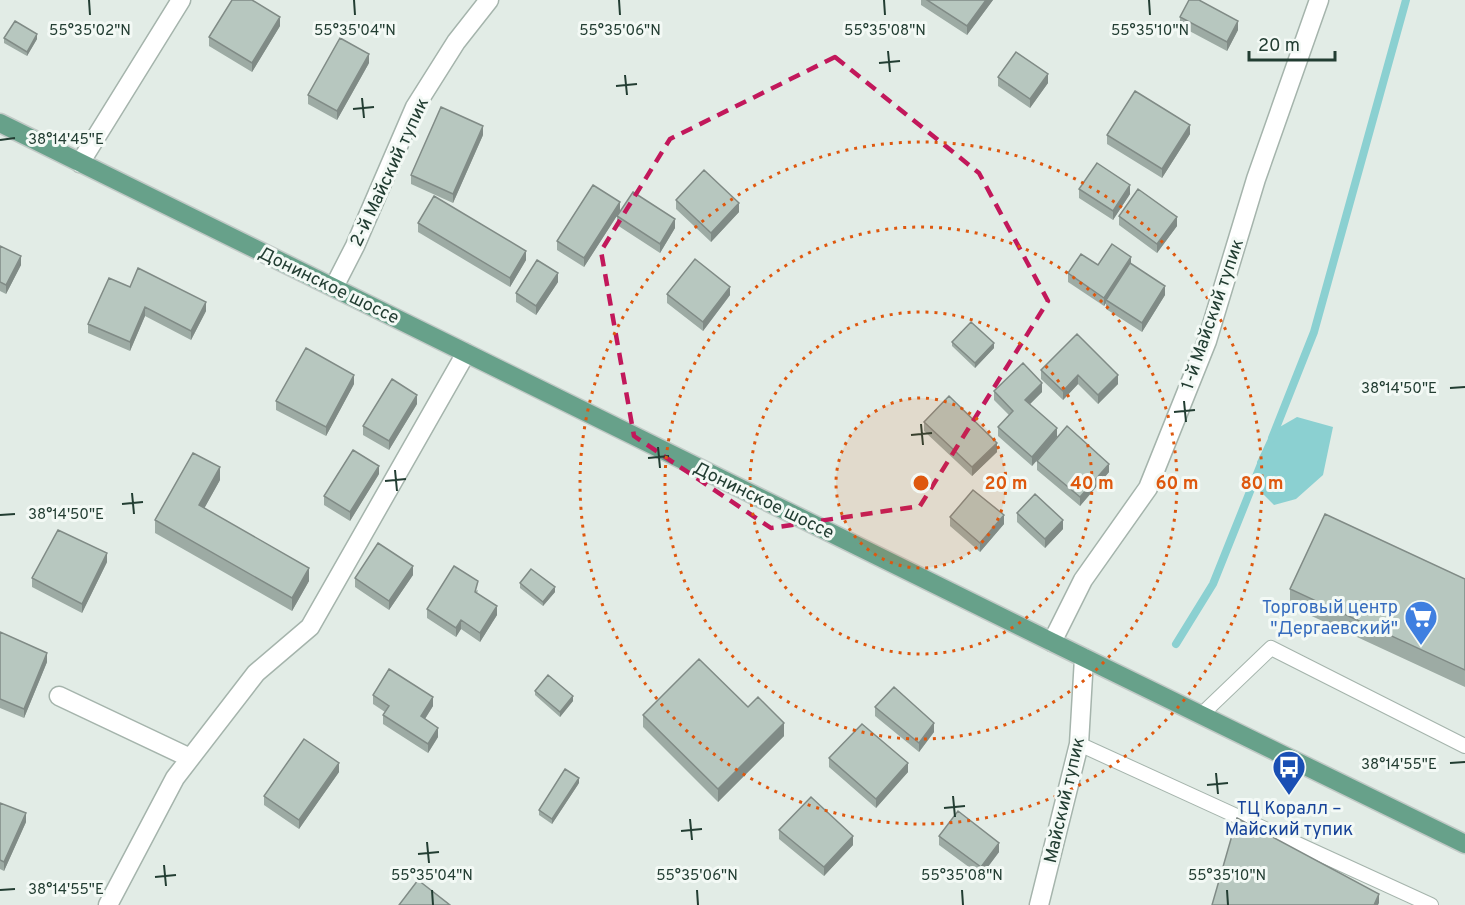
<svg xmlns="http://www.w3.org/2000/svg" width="1465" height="905" font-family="Overpass,sans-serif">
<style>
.water{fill:#8bd0d1}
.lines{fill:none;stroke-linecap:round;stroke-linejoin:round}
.stream{stroke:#8bd0d1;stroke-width:8}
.lane-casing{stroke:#a5b4ac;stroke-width:16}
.street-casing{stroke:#a5b4ac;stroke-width:21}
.primary-casing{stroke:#c1c9c6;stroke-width:21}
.lane{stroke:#fff;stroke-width:14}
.street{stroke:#fff;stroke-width:18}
.primary{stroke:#67a18a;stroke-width:18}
.wall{fill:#9daba4}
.shaded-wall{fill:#808b86}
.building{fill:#b7c7bf;stroke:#808b86;stroke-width:1.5}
.marked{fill:none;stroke:#c2185b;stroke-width:4.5;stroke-dasharray:12 8;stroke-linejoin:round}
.ticks{fill:none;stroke:#223d32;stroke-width:2}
.ring{fill:none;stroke:#de580e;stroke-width:3;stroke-dasharray:3 6}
.labels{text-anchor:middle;stroke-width:6;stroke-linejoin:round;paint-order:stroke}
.street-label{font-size:18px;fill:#223d32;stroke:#f3f9f5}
.shop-label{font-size:18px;fill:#366cbe;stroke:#f3f9f5;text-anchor:end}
.transit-label{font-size:18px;fill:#164399;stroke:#f3f9f5}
.ticks-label{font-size:15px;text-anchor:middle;fill:#223d32;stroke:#f3f9f5;stroke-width:6;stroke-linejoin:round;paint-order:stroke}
.centre{fill:#de580e;stroke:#f3f9f5;stroke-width:3}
.ring-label{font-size:18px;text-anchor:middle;font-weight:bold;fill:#de580e;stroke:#f3f9f5;stroke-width:6;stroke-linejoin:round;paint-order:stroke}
</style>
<rect width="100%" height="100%" fill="#e2ece6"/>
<path class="water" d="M1297 417 1333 427 1323 475 1296 499 1274 505 1257 488V462L1271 432Z"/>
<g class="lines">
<path class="stream" d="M1272 438 1314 332 1406 0
M1176 644 1213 584 1261 464"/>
<defs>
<path id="lane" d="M1201 715 1271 648 1465 746
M1079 744 1431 905"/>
<path id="street" d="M80 163 181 0
M334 287 355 246 415 107 456 42 489 0
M1052 642 1083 580 1148 488 1207 341 1256 179 1319 0
M59 696 190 758
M108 905 175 778 256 673 310 627 466 353
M1039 905 1079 744 1084 658"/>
<path id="primary" d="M0 123 1052 642 1465 844"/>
</defs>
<use href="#lane" class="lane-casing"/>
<use href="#street" class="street-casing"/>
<use href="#primary" class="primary-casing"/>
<use href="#lane" class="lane"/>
<use href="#street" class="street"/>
<use href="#primary" class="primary"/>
</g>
<path class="wall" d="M921 0H993L967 35 921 5Z
M1180 17 1238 30 1227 51 1180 26Z
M280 26 252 72 209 46V37Z
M4 38 37 39 27 56 4 43Z
M369 63 337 120 308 104V95Z
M998 77 1048 83 1030 108 998 86Z
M1190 134 1162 178 1107 144V135Z
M483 135 453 203 411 184V175Z
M1079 189 1130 194 1113 220 1079 198Z
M676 200 739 212 711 242 676 209Z
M620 211 584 267 557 250V241Z
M617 216 675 228 660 253 617 225Z
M1119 216 1177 226 1157 253 1119 225Z
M418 223 526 260 510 287 418 232Z
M0 246 21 265 6 294 0 291Z
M1131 264 1165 295 1142 332 1106 309V303L1104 306 1068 282V273L1098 265Z
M558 282 536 315 516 302V293Z
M130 287 206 311 191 340 145 316 130 351 88 333V324Z
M667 294 730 295 703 331 667 303Z
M1077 334 1118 384 1098 404 1078 384 1063 400 1041 379V370Z
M952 342 994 348 975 368 952 346Z
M354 384 326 436 276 410V401Z
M994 391 1042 392 1030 404 1057 437 1032 466 998 436V427L1009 415 994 400Z
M417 404 389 450 363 435V426Z
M924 422 997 452 972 476 924 431Z
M1037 461 1109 472 1080 506 1037 470Z
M379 474 350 521 324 505V496Z
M220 480 204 508 309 581 292 611 155 533V520Z
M1017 513 1063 529 1045 548 1017 522Z
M950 517 1004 524 980 552 950 526Z
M107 562 82 613 32 587V578Z
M413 575 389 610 355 587V578Z
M1465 579V687L1290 606V589Z
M520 583 555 592 543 606 520 588Z
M478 590 477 593 497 615 480 642 461 629 456 637 427 618V609Z
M0 632 47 662 24 718 0 708Z
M535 691 573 701 560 717 535 695Z
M373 695 433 706 425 719 438 737 428 753 383 724V715L385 712 373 704Z
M748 707 784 736 718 802 643 727V715Z
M875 707 934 732 919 752 875 716Z
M829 758 908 772 876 808 829 767Z
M339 772 299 829 264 805V796Z
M579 783 552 824 539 815V810Z
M0 803 26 822 4 871 0 869Z
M779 830 853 845 824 876 779 839Z
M939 836 999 852 981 876 939 845Z"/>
<path class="shaded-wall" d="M986 0H993L967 35V26Z
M280 17V26L252 72V63Z
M1238 21V30L1227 51V42Z
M37 34V39L27 56V52Z
M369 54V63L337 120V111Z
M1048 74V83L1030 108V99Z
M1190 125V134L1162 178V169Z
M483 126V135L453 203V194Z
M1130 185V194L1113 220V211Z
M620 202V211L584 267V258Z
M739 203V212L711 242V233Z
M1177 217V226L1157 253V244Z
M675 219V228L660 253V244Z
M526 251V260L510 287V278Z
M21 256V265L6 294V285Z
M1131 257V266L1106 300V303L1104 306V298Z
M558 273V282L536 315V306Z
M1165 286V295L1142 332V323Z
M730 287V295L703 331V322Z
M206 302V311L191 340V331Z
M145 307V316L130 351V342Z
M994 343V348L975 368V363Z
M354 375V384L326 436V427Z
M1078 375V384L1063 400V391Z
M1118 375V384L1098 404V395Z
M1042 383V392L1025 409V400Z
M417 395V404L389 450V441Z
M1057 428V437L1032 466V457Z
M997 443V452L972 476V467Z
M1109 464V472L1080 506V497Z
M379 466V474L350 521V512Z
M220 467V480L199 518V505Z
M1004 515V524L980 552V543Z
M1063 520V529L1045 548V539Z
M107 553V562L82 613V604Z
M413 566V575L389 610V601Z
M309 568V581L292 611V598Z
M555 587V592L543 606V602Z
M497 606V615L480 642V633Z
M461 620V629L456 637V628Z
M47 653V662L24 718V709Z
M573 696V701L560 717V712Z
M433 697V706L421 725V716Z
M784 723V736L718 802V789Z
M934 723V732L919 752V743Z
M438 728V737L428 753V744Z
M339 763V772L299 829V820Z
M908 763V772L876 808V799Z
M579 778V783L552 824V819Z
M26 813V822L4 871V862Z
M853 836V845L824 876V867Z
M999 843V852L981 876V867Z
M1379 894V903L1378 905H1374Z"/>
<path class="building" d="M232 0H252L280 17 252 63 209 37Z
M927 0H986L967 26Z
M1189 0H1199L1238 21 1227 42 1180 17Z
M15 21 37 34 27 52 4 38Z
M340 38 369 54 337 111 308 95Z
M1016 52 1048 74 1030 99 998 77Z
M1135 91 1190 125 1162 169 1107 135Z
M441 107 483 126 453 194 411 175Z
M1097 163 1130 185 1113 211 1079 189Z
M704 170 739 203 711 233 676 200Z
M593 185 620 202 584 258 557 241Z
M1138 189 1177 217 1157 244 1119 216Z
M633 192 675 219 660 244 617 216Z
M434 196 526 251 510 278 418 223Z
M1112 244 1131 257 1104 298 1068 273 1081 254 1098 265Z
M0 246 21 256 6 285 0 282Z
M695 259 730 287 703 322 667 294Z
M537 260 558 273 536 306 516 293Z
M1130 263 1165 286 1142 323 1106 300Z
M138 268 206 302 191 331 145 307 130 342 88 324 109 278 130 287Z
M971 322 994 343 975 363 952 342Z
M1077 334 1118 375 1098 395 1078 375 1063 391 1041 370Z
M306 348 354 375 326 427 276 401Z
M1023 363 1042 383 1025 400 1057 428 1032 457 998 427 1013 411 994 391Z
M392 379 417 395 389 441 363 426Z
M949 396 997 443 972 467 924 422Z
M1067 426 1109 464 1080 497 1037 461Z
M353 450 379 466 350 512 324 496Z
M193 453 220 467 199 505 309 568 292 598 155 520Z
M973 490 1004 515 980 543 950 517Z
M1035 494 1063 520 1045 539 1017 513Z
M1325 514 1465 579V670L1290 589Z
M58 530 107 553 82 604 32 578Z
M378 543 413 566 389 601 355 578Z
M454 566 478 581 475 592 497 606 480 633 461 620 456 628 427 609Z
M531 569 555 587 543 602 520 583Z
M0 632 47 653 24 709 0 699Z
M699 659 748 707 758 697 784 723 718 789 643 715Z
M389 669 433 697 421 716 438 728 428 744 383 715 389 706 373 695Z
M548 675 573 696 560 712 535 691Z
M894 687 934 723 919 743 875 707Z
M862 724 908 763 876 799 829 758Z
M304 739 339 763 299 820 264 796Z
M565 769 579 778 552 819 539 810Z
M811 797 853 836 824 867 779 830Z
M0 803 26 813 4 862 0 860Z
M958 811 999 843 981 867 939 836Z
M1237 818 1379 894 1374 905H1212Z
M418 880 450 905H399Z"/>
<path class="marked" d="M835 57 979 173 1048 301 920 506 771 528 634 436 601 251 670 139Z"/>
<path class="ticks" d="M89 0 90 15M354 0 355 15M619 0 620 15M884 0 885 15M1149 0 1150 15M888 51 890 72M879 63 900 61M625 75 627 95M616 86 637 84M362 98 364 118M353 109 374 107M0 140 15 138M1450 388 1465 387M1184 401 1186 422M1174 412 1195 410M921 424 923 445M911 435 932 433M658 447 660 468M648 458 669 456M395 470 397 491M385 481 406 479M132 493 134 514M122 504 143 502M0 515 15 514M1450 763 1465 762M1216 773 1218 794M1207 785 1228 783M953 796 955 817M944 808 965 806M690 819 692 840M681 831 702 829M427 842 429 863M418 854 439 852M164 865 166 886M155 877 176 875M0 890 15 889M432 890 433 905M697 890 698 905M962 890 963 905M1227 890 1228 905"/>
<circle cx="921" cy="483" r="85" fill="#de580e" fill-opacity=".12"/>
<g class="ring">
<circle cx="921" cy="483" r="85"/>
<circle cx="921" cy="483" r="171"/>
<circle cx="921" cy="483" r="256"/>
<circle cx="921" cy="483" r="341"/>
</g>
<defs>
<symbol id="supermarket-pin" viewBox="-11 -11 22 30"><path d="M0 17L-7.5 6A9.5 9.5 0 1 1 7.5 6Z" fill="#3f7fe0" stroke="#f3f9f5"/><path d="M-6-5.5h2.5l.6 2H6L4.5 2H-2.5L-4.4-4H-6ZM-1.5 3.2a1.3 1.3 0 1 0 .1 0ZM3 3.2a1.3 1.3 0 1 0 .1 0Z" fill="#fff"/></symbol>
<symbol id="bus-pin" viewBox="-11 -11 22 30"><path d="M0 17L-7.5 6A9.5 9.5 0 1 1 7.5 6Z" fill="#1a4fb4" stroke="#f3f9f5"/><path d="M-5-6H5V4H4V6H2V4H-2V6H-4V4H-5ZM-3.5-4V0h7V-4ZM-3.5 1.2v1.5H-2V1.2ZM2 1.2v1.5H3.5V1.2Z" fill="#fff"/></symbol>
</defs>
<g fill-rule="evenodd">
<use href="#supermarket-pin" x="1402" y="598" width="38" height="52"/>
<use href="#bus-pin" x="1270" y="748" width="38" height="52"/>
</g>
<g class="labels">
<g class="street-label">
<text transform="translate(389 172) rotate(-65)" y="6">2-й Майский тупик</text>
<text transform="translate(329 285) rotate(26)" y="6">Донинское шоссе</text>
<text transform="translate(1212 314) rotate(-71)" y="6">1-й Майский тупик</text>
<text transform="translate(764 500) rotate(26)" y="6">Донинское шоссе</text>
<text transform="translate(1064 800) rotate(-77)" y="6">Майский тупик</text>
</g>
<g class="shop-label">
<text x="1398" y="613">Торговый центр<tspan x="1398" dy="21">"Дергаевский"</tspan></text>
</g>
<g class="transit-label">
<text x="1289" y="814">ТЦ Коралл –<tspan x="1289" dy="21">Майский тупик</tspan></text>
</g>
</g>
<g class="ticks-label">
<text x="90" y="35">55°35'02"N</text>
<text x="355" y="35">55°35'04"N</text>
<text x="620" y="35">55°35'06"N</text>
<text x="885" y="35">55°35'08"N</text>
<text x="1150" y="35">55°35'10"N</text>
<text x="66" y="144">38°14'45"E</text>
<text x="1399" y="393">38°14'50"E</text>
<text x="66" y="519">38°14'50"E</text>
<text x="1399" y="769">38°14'55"E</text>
<text x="432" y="880">55°35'04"N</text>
<text x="697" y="880">55°35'06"N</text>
<text x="962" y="880">55°35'08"N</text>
<text x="1227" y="880">55°35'10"N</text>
<text x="66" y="894">38°14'55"E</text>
</g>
<circle cx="921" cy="483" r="9" class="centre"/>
<g class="ring-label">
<text x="1006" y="489">20 m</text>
<text x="1092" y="489">40 m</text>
<text x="1177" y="489">60 m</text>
<text x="1262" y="489">80 m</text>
</g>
<path d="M1249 51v9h86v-9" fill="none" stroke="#223d32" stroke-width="3"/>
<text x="1258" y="51" font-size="18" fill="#223d32" stroke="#f3f9f5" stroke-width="4.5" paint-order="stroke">20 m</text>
</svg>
